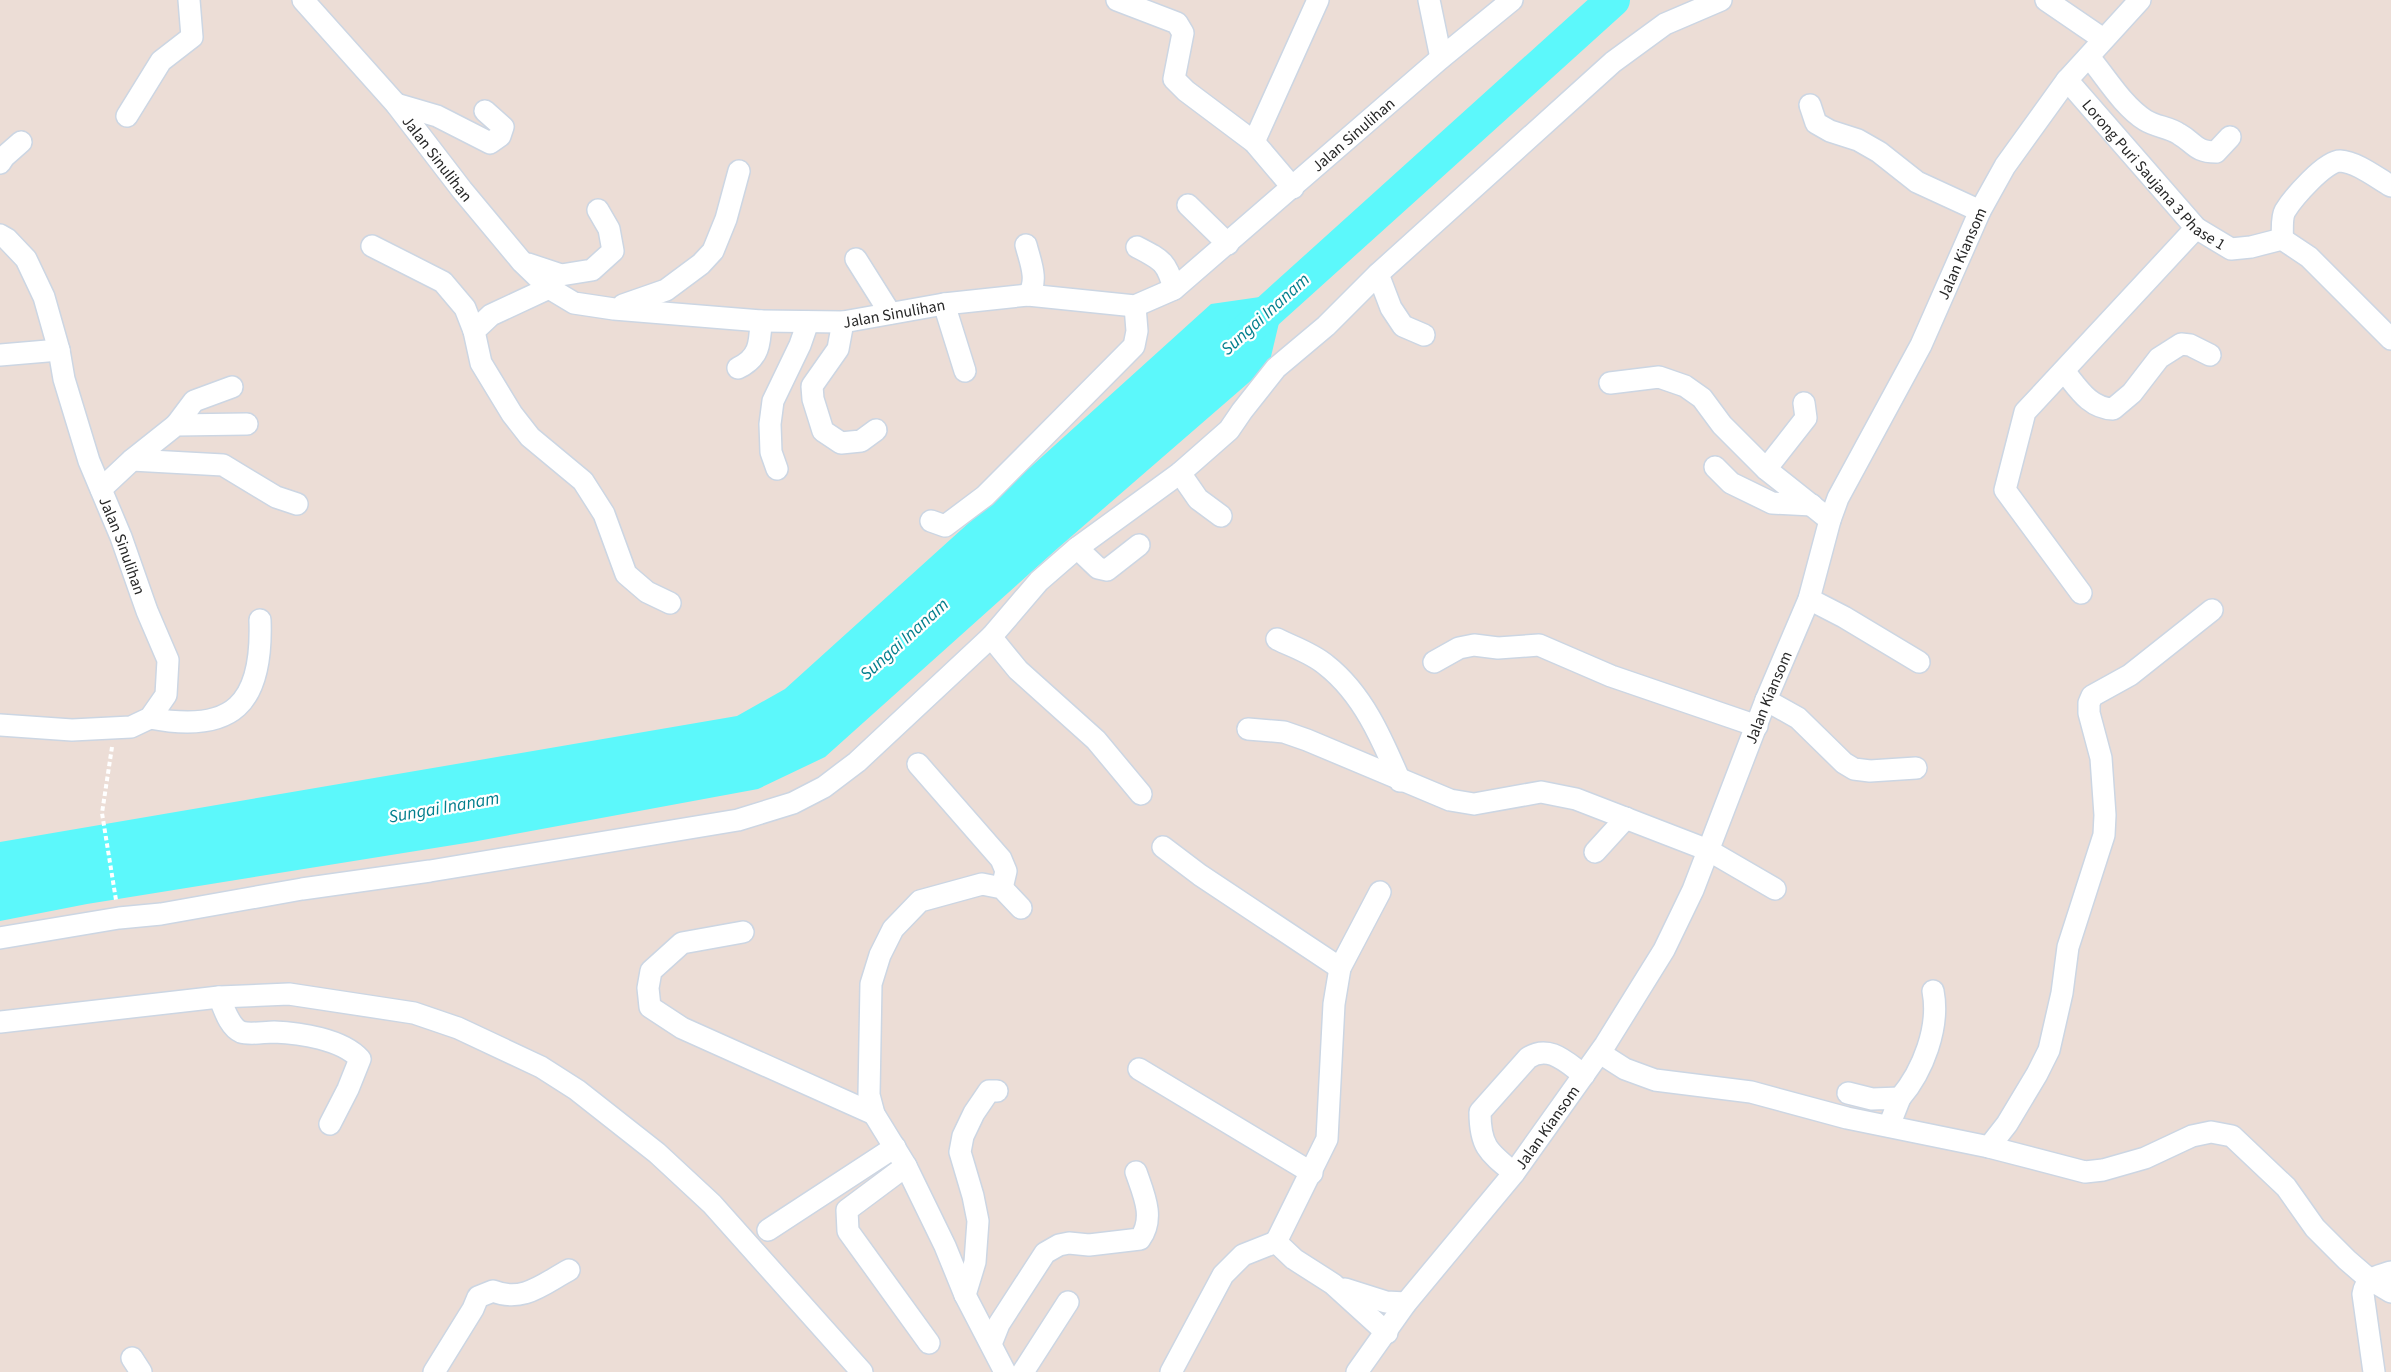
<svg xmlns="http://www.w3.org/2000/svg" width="2391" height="1372" font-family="'Source Sans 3',sans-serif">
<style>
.water{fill:#5cf8fb}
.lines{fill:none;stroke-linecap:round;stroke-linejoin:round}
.river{stroke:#5cf8fb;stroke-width:34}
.minor-casing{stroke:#ccd6e3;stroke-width:24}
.path{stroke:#fff;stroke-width:4;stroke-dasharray:4.5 3;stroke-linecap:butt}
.minor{stroke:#fff;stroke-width:21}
.labels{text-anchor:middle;stroke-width:4.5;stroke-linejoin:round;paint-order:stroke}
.street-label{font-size:16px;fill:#272727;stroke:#fff}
.water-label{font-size:18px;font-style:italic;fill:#037f8d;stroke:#fff}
</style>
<rect width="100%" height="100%" fill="#ecddd6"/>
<path class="water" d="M1273 295 1283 306 1269 365 1058 548 825 757 758 789 472 842 87 904 0 921V842L737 716 785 689 1211 304Z"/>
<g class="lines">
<path class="river" d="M1245 332 1613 0"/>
<defs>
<g id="minor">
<path id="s1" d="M303 0 396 104 462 190 522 262 549 288 574 303 614 309 761 321 843 322 944 304 1028 295 1135 306 1174 289 1441 58 1512 0"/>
<path d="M1117 0 1177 23 1183 33 1174 79 1186 91 1254 142 1293 188"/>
<path d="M1429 0 1441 58"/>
<path d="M2046 0 2103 39"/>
<path d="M2089 57C2106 77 2122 105 2145 120 2156 127 2169 127 2179 134 2195 143 2195 152 2216 152L2230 137"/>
<path id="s2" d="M2067 80 2196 228 2231 249 2251 247 2282 239 2309 257 2391 339"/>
<path d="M396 104 437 116 490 143 500 136 503 127 485 111"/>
<path d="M1810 105 1816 123 1830 131 1858 140 1879 152 1917 182 1980 211"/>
<path d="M127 116 161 61 192 37 189 0"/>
<path d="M1254 142 1318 0"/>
<path d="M0 163 4 157 21 142"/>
<path d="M1188 205 1228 244"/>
<path id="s3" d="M0 235 7 239 26 259 44 297 59 350 64 379 89 461 121 537 147 611 168 660 166 695 150 718 131 727 72 730 0 725"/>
<path d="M2282 239C2283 231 2281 218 2285 211 2293 198 2325 161 2340 161 2357 162 2377 178 2391 186"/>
<path d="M1026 245C1030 261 1039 281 1028 295"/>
<path d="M372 246 443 282 465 308 474 331"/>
<path d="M1137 247C1162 260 1167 262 1174 289"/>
<path d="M856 259 890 313"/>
<path d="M528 264 561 275 592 270 613 251 609 229 598 210"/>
<path d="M1378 274 1391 308 1403 326 1424 335"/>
<path d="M549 288 491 315 474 331 481 363 512 414 530 437 583 481 604 514 626 574 647 592 670 603"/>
<path d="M944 304 965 371"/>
<path d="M623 305 666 290 701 264 713 251 726 219 739 171"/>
<path d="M843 322 838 349 812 386 813 399 823 431 841 443 861 441 876 430"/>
<path d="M0 355 59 350"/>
<path d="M738 368C760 358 760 342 761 321"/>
<path d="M2064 371C2078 388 2089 408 2113 409L2132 393 2159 358 2181 344 2190 345 2210 355"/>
<path d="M1610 383 1659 377 1685 386 1702 398 1722 425 1766 469 1830 520"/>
<path d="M176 425 194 401 232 387"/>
<path d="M132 460 223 465 276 497 297 504"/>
<path d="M1715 467 1731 483 1772 503 1812 505"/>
<path d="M777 469 771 452 770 424 773 401 800 345 808 322"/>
<path d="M1766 469 1806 418 1804 403"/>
<path d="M1180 473 1198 499 1221 516"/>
<path d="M101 489 132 460 176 425 247 424"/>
<path d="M931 521 945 526 985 496 1134 346 1137 331 1135 306"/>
<path d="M1077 548 1098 568 1107 570 1139 545"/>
<path d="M2081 593 2005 490 2025 412 2196 228"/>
<path d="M1809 599 1844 617 1919 662"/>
<path d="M991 637 1018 670 1096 740 1141 794"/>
<path d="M1277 639C1293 647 1312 653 1326 665 1363 694 1382 739 1400 781"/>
<path d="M1434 662 1459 648 1474 645 1498 648 1539 645 1611 676 1757 726"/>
<path d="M1766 700 1798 718 1844 763 1854 769 1870 771 1916 768"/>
<path d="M150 718C233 734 263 704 260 620"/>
<path d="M1248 729 1284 732 1307 740 1450 800 1474 804 1541 792 1576 799 1708 850 1775 889"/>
<path d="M918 764 1001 859 1006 871 1002 888"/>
<path d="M1163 847 1200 875 1340 968"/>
<path d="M1595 852 1626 818"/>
<path d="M1380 892 1340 968 1334 1004 1327 1139 1276 1242 1294 1259 1333 1284 1387 1333"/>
<path d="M743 932 682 943 651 971 648 988 650 1007 682 1028 874 1114"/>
<path d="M0 938 119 918 161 914 302 889 430 871 738 820 793 803 824 787 857 762 991 637 1039 581 1077 548 1180 473 1229 430 1242 411 1276 368 1326 326 1378 274 1613 62 1665 24 1721 0"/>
<path d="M219 997C224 1008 229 1027 241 1032 250 1035 264 1032 274 1032 300 1033 342 1039 360 1059L348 1089 330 1124"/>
<path d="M0 1022 219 997 289 994 414 1013 458 1028 541 1067 577 1090 657 1153 712 1204 862 1372"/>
<path d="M1600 1053 1625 1069 1655 1080 1751 1092 1847 1118 1989 1147 2085 1172 2103 1170 2145 1158 2192 1136 2211 1132 2232 1136 2286 1187 2315 1228 2347 1260 2369 1279 2391 1292"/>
<path d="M1139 1069 1312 1173"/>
<path d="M1848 1093 1872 1099 1900 1098 1889 1126"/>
<path d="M1900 1098C1923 1071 1940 1027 1933 991"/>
<path d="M1989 1147 2007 1124 2037 1074 2049 1050 2062 993 2068 947 2104 835 2105 815 2101 758 2089 713V703L2092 696 2130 675 2212 610"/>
<path d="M906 1166 847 1210 848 1231 929 1343"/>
<path d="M1514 1173C1488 1152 1480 1146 1480 1112L1528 1058C1549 1044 1566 1062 1584 1075"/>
<path d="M768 1230 895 1147"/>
<path d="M1345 1289 1386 1302 1406 1303"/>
<path d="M965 1295 975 1262 978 1221 973 1196 960 1152 963 1136 974 1113 989 1091H997"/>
<path d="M991 1344 999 1324 1045 1253 1059 1245 1069 1243 1089 1245 1140 1239C1155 1218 1144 1195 1136 1172"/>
<path d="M132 1358 141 1372"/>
<path d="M434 1372 473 1309 478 1297 493 1291C523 1303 543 1284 569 1270"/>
<path d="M1005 1372 965 1295 945 1246 906 1166 874 1114 869 1095 871 984 880 955 893 929 920 901 982 884 1002 888 1021 908"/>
<path d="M1023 1372 1068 1302"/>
<path d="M1171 1372 1223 1275 1243 1255 1276 1242"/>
<path id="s4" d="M1357 1372 1406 1303 1514 1173 1605 1045 1664 950 1693 890 1766 700 1809 599 1830 520 1838 498 1921 345 1980 211 2005 166 2067 80 2140 0"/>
<path d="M2374 1372 2363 1294C2366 1277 2376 1277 2391 1272"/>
</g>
</defs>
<use href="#minor" class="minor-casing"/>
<path class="path" d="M112 747 102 813 116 900"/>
<use href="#minor" class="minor"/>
</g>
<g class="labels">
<g class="street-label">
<text dy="6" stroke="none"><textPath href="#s1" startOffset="1252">Jalan Sinulihan</textPath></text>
<text dy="6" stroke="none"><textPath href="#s1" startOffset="208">Jalan Sinulihan</textPath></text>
<text dy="6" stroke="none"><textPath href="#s2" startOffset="129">Lorong Puri Saujana 3 Phase 1</textPath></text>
<text dy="6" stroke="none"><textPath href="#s4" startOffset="1282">Jalan Kiansom</textPath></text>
<text dy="6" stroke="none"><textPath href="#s1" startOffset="730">Jalan Sinulihan</textPath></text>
<text dy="6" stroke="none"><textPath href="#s3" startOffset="339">Jalan Sinulihan</textPath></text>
<text dy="6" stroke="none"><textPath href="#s4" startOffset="796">Jalan Kiansom</textPath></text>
<text dy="6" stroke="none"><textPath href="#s4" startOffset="310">Jalan Kiansom</textPath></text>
</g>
<g class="water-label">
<text transform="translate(1265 314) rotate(-42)" y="6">Sungai Inanam</text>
<text transform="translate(904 639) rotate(-42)" y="6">Sungai Inanam</text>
<text transform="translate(444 807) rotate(-10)" y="6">Sungai Inanam</text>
</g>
</g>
</svg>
